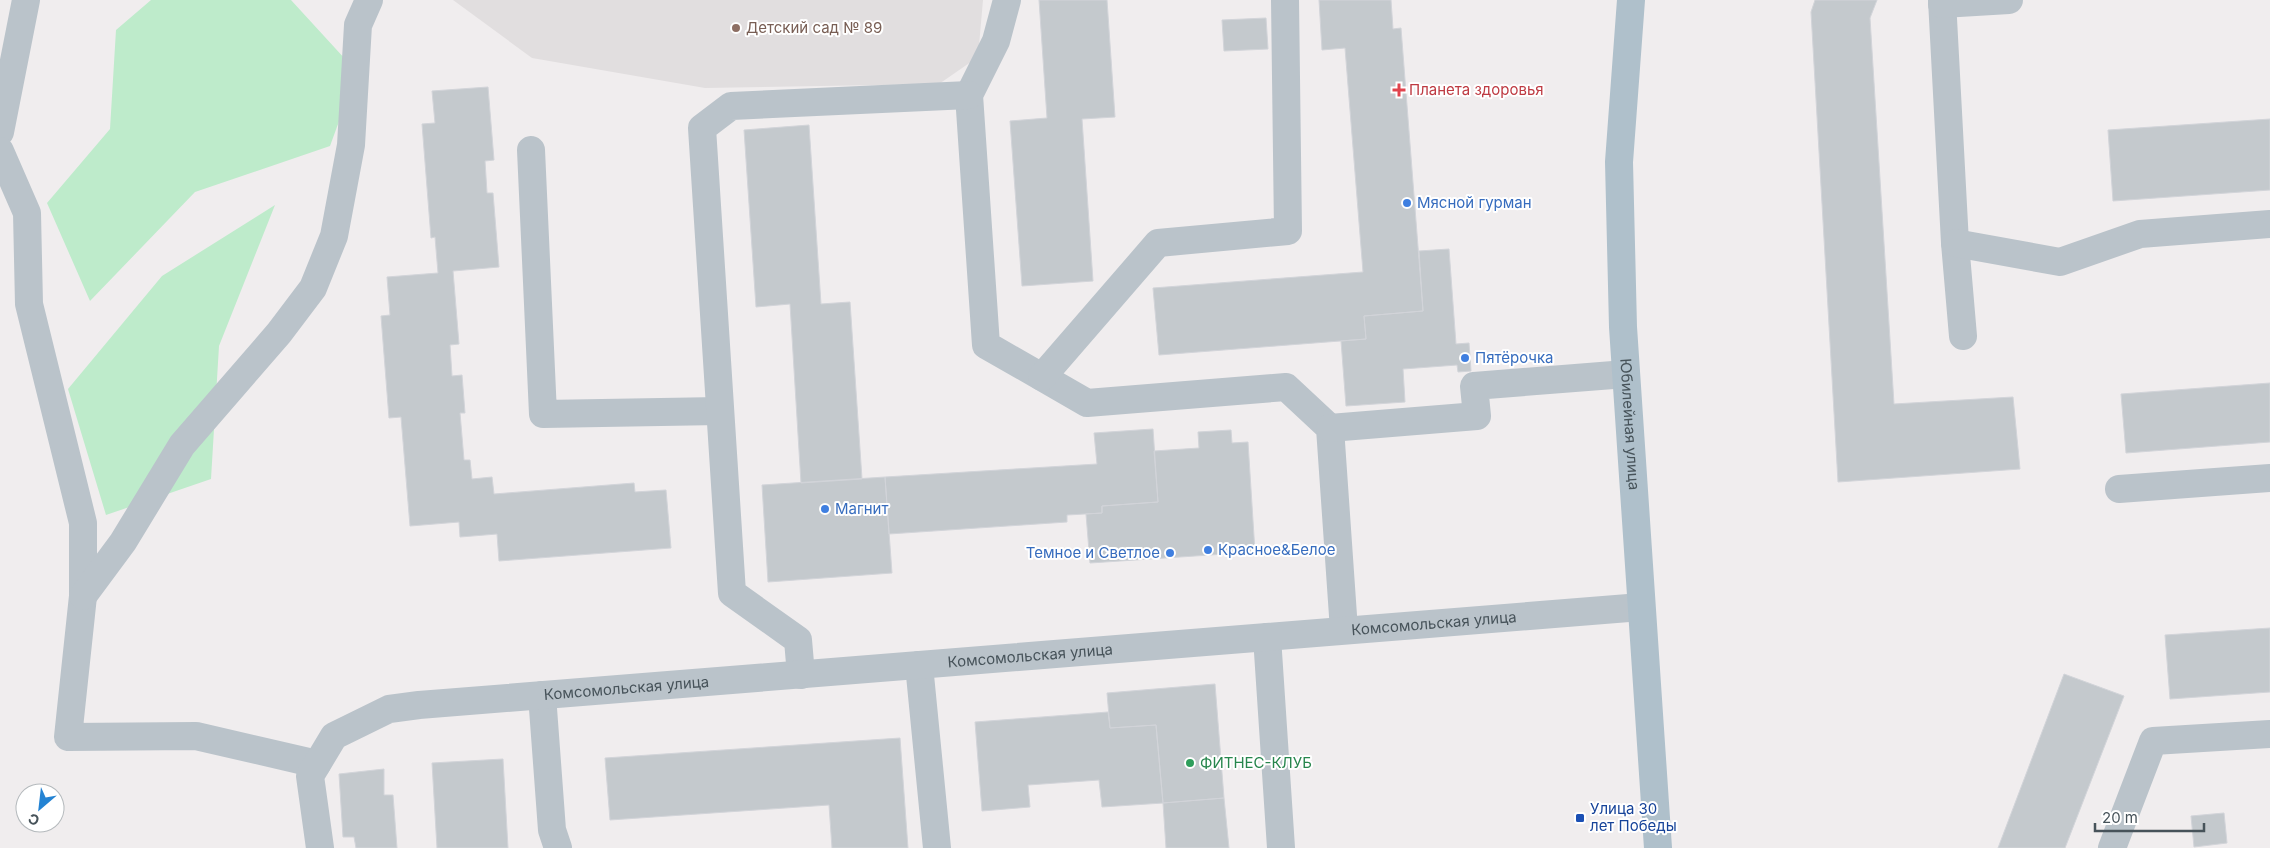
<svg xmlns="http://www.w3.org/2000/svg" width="2270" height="848" font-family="Inter,sans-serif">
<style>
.education{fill:#e1dedf}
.green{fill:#beebcb}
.building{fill:#c4c9cd;stroke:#d2d4d9}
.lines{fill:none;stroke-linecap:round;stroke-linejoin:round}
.minor{stroke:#bac3ca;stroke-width:28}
.major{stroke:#afc0cb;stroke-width:28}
.education-dot{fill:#8d6e63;stroke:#fff;stroke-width:2}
.health-dot{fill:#e0444e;stroke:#fff;stroke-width:2}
.shop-dot{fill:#3f7fe0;stroke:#fff;stroke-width:2}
.leisure-dot{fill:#2e9e5b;stroke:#fff;stroke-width:2}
.transit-dot{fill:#1a4fb4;stroke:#fff;stroke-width:2}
.labels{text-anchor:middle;stroke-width:4;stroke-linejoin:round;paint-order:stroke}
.education-label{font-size:15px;fill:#785e54;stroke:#fff;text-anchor:start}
.health-label{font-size:15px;fill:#be3a42;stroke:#fff;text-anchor:start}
.shop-label{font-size:15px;fill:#366cbe;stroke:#fff;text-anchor:start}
.street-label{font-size:15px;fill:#47535a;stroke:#fff}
.leisure-label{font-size:15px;fill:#27864d;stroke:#fff;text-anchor:start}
.transit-label{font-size:15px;fill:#164399;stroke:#fff;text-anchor:start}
</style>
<rect width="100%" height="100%" fill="#f0edee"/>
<path class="education" d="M453 0H983L978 57 939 84 705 88 532 58Z"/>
<path class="green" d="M151 0H291L357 72 330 146 195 192 90 301 47 203 110 129 116 30Z
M275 205 219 346 211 479 106 515 68 389 162 276Z"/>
<path class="building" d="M1039 0H1107L1115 117 1082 119 1093 281 1022 286 1010 121 1047 118Z
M1319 0H1391L1393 29 1401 28 1423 311 1364 316 1366 339 1159 355 1153 288 1363 272 1345 48 1322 50Z
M1815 0H1877L1870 18 1894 404 2013 397 2020 469 1838 482 1811 12Z
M1266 18 1268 49 1224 51 1222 20Z
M488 87 494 160 485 161 487 193H493L499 267 453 271 459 344 450 345 452 376 462 375 465 413H460L464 460H470L472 479 492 477 494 494 634 483 635 492 666 490 671 548 499 561 497 534 460 537 459 522 410 526 401 417 389 418 381 316 390 315 387 277 438 273 435 237 431 238 422 124 435 123 432 91Z
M2270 119V190L2113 201 2108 130Z
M809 125 821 304 850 302 862 479 801 483 790 304 756 307 744 130Z
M1449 249 1456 344 1469 343 1471 371 1458 372 1457 365 1403 369 1405 402 1346 406 1341 341 1366 339 1364 316 1423 311 1419 251Z
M2270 383V442L2126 453 2121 394Z
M1153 429 1158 502 1102 506V513L1067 515V522L889 534 885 477 1097 464 1094 433Z
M1231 430 1232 443 1248 442 1255 552 1090 563 1086 514 1102 513V506L1158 502 1154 451 1199 448 1198 432Z
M885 477 892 573 768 582 762 485Z
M2270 628V692L2170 699 2165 635Z
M2064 674 2124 696 2065 848H1998Z
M1215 684 1224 798 1163 803 1156 725 1110 728 1107 693Z
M1108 712 1110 728 1156 725 1163 803 1102 807 1099 780 1028 785 1030 807 982 811 975 722Z
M900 738 908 848H832L829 805 610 820 605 758Z
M503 759 508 848H437L432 763Z
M384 769V795H393L397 848H356L354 837H343L339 774Z
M1224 798 1229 848H1166L1163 803Z
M2224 813 2227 843 2194 847 2191 816Z"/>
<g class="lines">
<g class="minor">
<path d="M1007 0 996 41 969 95 986 345 1087 403 1286 387 1330 428 1344 630"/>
<path d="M1942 0 1955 243 1963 336"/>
<path d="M1942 4 2009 0"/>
<path d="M0 132 26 0"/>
<path d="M531 150 543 414 720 411"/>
<path d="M0 151 27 213 29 304 83 523V596L68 737 196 736 317 764"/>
<path d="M1955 243 2060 262 2140 234 2270 224"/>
<path d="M1042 377 1158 243 1288 231 1285 0"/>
<path d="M1330 428 1477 416 1474 386 1626 374"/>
<path d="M2119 489 2270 478"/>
<path d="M83 596 123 542 182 445 279 333 313 288 334 236 351 145 358 25 369 0"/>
<path d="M1267 637 1281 848"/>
<path d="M919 665 937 848"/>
<path d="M801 675 798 640 732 593 702 128 731 106 969 95"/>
<path d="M542 695 552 830 558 848"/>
<path id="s1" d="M320 848 310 776 334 736 389 709 419 705 1641 607"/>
<path d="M2112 848 2153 741 2270 734"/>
</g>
<path class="major" id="s2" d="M1631 0 1619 162 1623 327 1658 848"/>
</g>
<circle class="education-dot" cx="736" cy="28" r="5"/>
<path class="health-dot" d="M1396.5 82.5h5v5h5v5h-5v5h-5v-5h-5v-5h5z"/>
<g class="shop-dot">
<circle cx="1407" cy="203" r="5"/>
<circle cx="1465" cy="358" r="5"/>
<circle cx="825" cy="509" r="5"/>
<circle cx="1208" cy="550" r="5"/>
<circle cx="1170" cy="553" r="5"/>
</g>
<circle class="leisure-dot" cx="1190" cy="763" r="5"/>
<rect class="transit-dot" x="1575" y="813" width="10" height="10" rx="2.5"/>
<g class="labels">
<g class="education-label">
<text x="746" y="33">Детский сад № 89</text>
</g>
<g class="health-label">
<text x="1409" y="95">Планета здоровья</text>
</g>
<g class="shop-label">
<text x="1417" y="208">Мясной гурман</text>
<text x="1475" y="363">Пятёрочка</text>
<text x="835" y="514">Магнит</text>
<text x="1218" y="555">Красное&amp;Белое</text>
<text x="1160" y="558" text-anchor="end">Темное и Светлое</text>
</g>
<g class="street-label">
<text dy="5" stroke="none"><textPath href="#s2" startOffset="425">Юбилейная улица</textPath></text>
<text dy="5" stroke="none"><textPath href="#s1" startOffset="1229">Комсомольская улица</textPath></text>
<text dy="5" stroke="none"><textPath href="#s1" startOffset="824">Комсомольская улица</textPath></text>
<text dy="5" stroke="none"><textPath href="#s1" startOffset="419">Комсомольская улица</textPath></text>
</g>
<g class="leisure-label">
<text x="1200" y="768">ФИТНЕС-КЛУБ</text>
</g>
<g class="transit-label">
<text x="1590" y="814">Улица 30<tspan x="1590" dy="17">лет Победы</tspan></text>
</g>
</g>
<g transform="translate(40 808) rotate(208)"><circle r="24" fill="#ffffff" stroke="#b5babd"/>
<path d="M0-4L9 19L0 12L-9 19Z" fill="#2483d3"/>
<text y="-8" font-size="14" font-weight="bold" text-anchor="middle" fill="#47535a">С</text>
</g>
<path d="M2095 823v8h109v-8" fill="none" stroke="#47535a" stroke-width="2.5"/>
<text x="2102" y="823" font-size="15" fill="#47535a" stroke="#ffffff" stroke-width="4" paint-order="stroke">20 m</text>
</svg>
